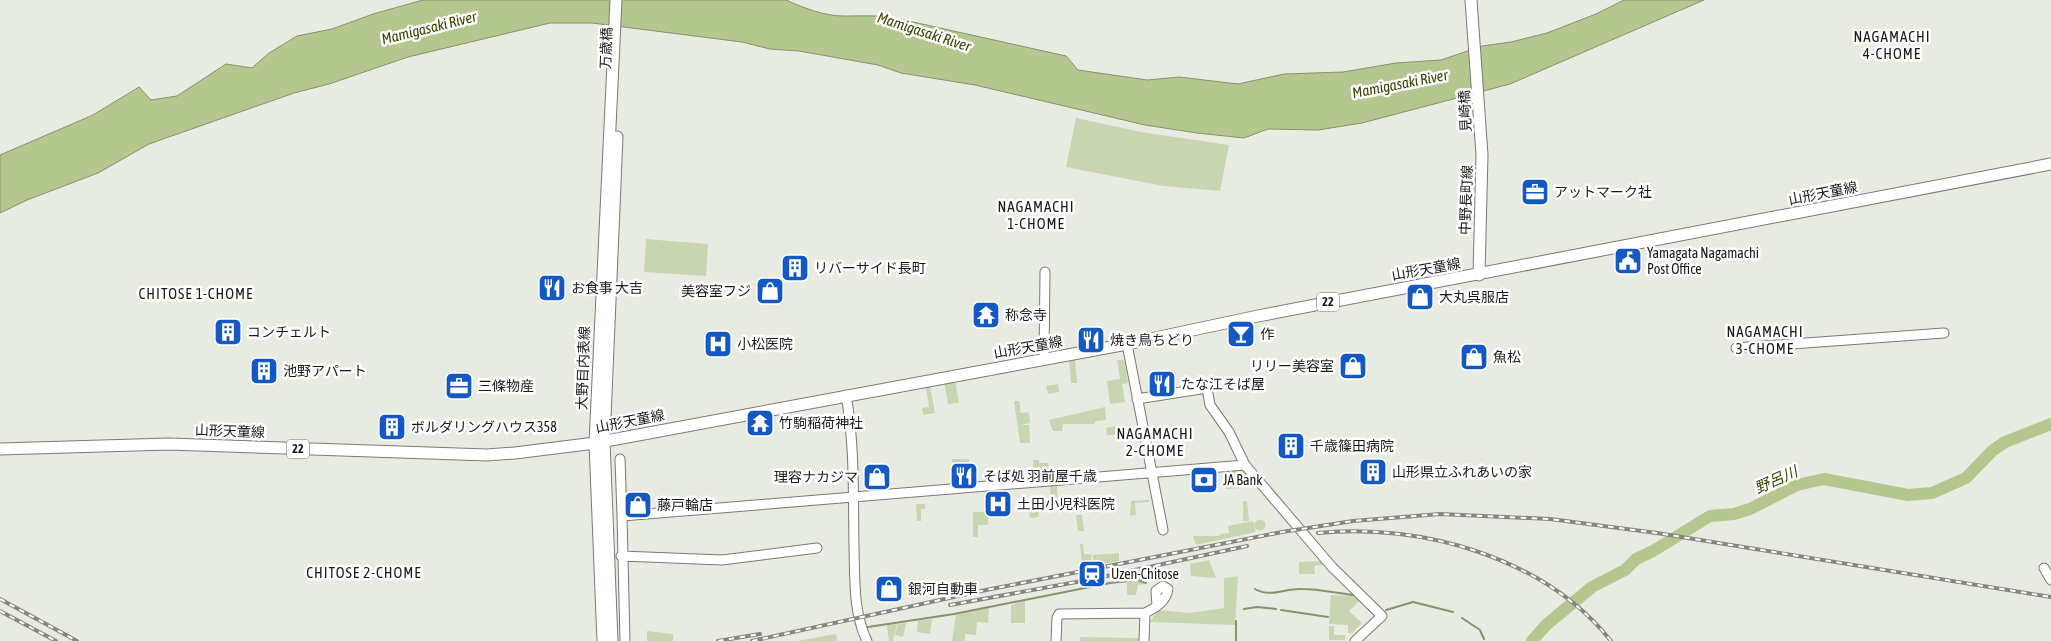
<svg xmlns="http://www.w3.org/2000/svg" width="2051" height="641" font-family="'Asap Condensed','Noto Sans JP',sans-serif">
<style>
.green{fill:#c8d5b1}
.water{fill:#b4c78e;stroke:#86936b}
.lines{fill:none;stroke-linecap:round;stroke-linejoin:round}
.stream{stroke:#86936b;stroke-width:2}
.river{stroke:#b4c78e;stroke-width:12}
.minor-casing{stroke:#787b73;stroke-width:11}
.major-casing{stroke:#787b73;stroke-width:13}
.minor{stroke:#fff;stroke-width:9}
.major{stroke:#fff;stroke-width:11}
.rail-casing{stroke:#848680;stroke-width:4}
.rail{stroke:#fff;stroke-width:2;stroke-dasharray:5.5;stroke-linecap:butt}
.labels{text-anchor:middle;stroke-width:5;stroke-linejoin:round;paint-order:stroke}
.shield{fill:#fff;stroke:#5f5f5d;stroke-width:1}
.shield-label{font-size:12px;font-weight:bold;fill:#1a1b18}
.street-label{font-size:14px;fill:#1a1b18;stroke:#fff}
.poi-label{font-size:14px;fill:#1a1b18;stroke:#fff;text-anchor:start}
.water-label{font-size:15px;font-style:italic;fill:#364502;stroke:#fff}
.neighbourhood-label{font-size:15px;letter-spacing:1px;fill:#1a1b18;stroke:#fff}
</style>
<rect width="100%" height="100%" fill="#e8ebe2"/>
<path class="green" d="M1076 118 1141 132 1229 145 1220 191 1163 186 1066 167Z
M646 239 708 244 706 276 644 272Z
M1075 358 1077 383H1071L1069 359Z
M1117 360H1123L1125 362 1128 383 1122 384 1125 402 1110 404 1107 381 1120 379Z
M955 380 959 403 948 404 944 382Z
M1058 384 1059 392 1048 394 1046 386Z
M930 386 935 413 923 415 922 408 929 407 926 387Z
M1014 401H1019L1021 413 1029 412 1030 423 1021 425H1029L1030 443H1020Z
M1105 407 1106 420 1096 421 1094 424H1063L1062 431H1053L1049 420Z
M1119 426V435H1107L1106 428Z
M952 459H969V468H957V463L952 462Z
M1033 460H1039V463H1048L1049 478 1034 479Z
M1239 468 1247 472 1242 488 1226 489V469Z
M1057 485 1058 501H1051L1050 486Z
M1037 500 1039 517 1030 518 1028 501Z
M1149 500V502L1135 503 1136 515 1130 516 1131 501Z
M1243 501H1247L1249 521H1243Z
M916 504H925V509H921V521H917Z
M973 512H988V525H978V537H973Z
M1076 515H1082L1084 531H1078Z
M1254.5 525a5.5 5.5 0 1 1 11 0a5.5 5.5 0 1 1-11 0Z
M1253 521 1256 532 1196 545 1193 536H1219L1220 534 1229 533 1228 526Z
M1080 544H1083L1084 554H1091L1092 566 1082 567Z
M1119 553V561L1094 566 1093 555Z
M1209 560 1216 578 1191 576 1190 564Z
M1322 561 1323 565 1314 566 1315 574H1299V562Z
M1146 575V584L1138 585 1136 595H1127V579Z
M1238 576 1235 625 1150 622 1158 610 1190 613 1224 608V578Z
M1331 595 1356 596 1360 600 1349 611 1362 623 1352 633H1348V625L1329 624Z
M1025 601V623H1011V605Z
M989 608 988 623 977 622 976 635 965 634V641H952L956 615Z
M932 619 930 634 917 632 918 621Z
M906 623 903 637 895 635 898 624Z
M897 624 893 641H889L887 625Z
M1329 626H1334V635H1345V640H1329Z
M647 631 673 634V641H647Z
M836 634 837 641H797Z
M1080 637 1139 638V641H1080Z"/>
<path class="water" d="M423 0H786C804 8 824 16 844 16 863 16 875 15 895 18L1066 56 1078 70 1147 80 1179 77 1238 84 1284 74 1343 72 1396 63 1441 60 1482 46 1511 42 1547 33 1596 14 1624 0H1704L1510 84 1362 123 1318 130 1268 129 1244 138 1197 133 1145 125 975 85 901 73 878 65 799 51 770 49 742 42 592 23H550L408 57 329 84 294 93 149 144 98 173 27 200 0 213V155L93 115 139 87 151 100 177 96 226 64 252 68 269 53 297 36 332 29 373 14Z"/>
<g class="lines">
<path class="stream" d="M1255 589C1271 598 1285 588 1302 589 1319 589 1336 593 1354 595
M1244 609 1257 607 1276 609
M1281 610 1328 617
M1386 610 1413 602 1453 612
M1462 618 1480 630 1484 639
M868 627 954 614 1110 583 1138 580 1146 583
M1236 641V621"/>
<path class="river" d="M1532 641 1546 625 1592 587 1625 570 1636 559 1653 551 1710 516 1734 514 1750 509 1797 485 1824 479 1908 495 1932 493 1966 478 1992 451 2005 442 2051 424"/>
<defs>
<path id="minor" d="M1127 344 1163 530
M1736 348 1944 333
M1044 359 1045 272
M846 395C855 446 853 496 854 547 855 579 853 612 867 641
M1137 399 1207 388 1210 405 1229 432 1245 465
M620 459 622 516 1245 465 1332 567 1382 616 1355 641
M622 516 625 641
M621 556 722 560 817 548
M2044 568 2051 580
M1056 641 1057 618 1059 614 1145 613
M1144 641 1145 613C1155 608 1166 602 1168 589L1163 586 1156 591 1157 606"/>
<path id="major" d="M1471 0 1482 155 1479 275
M0 449 169 444 487 455 515 453 595 443 1127 344 1258 316 2051 164
M603 641 595 443 616 0
M612 641 604 441 617 137"/>
</defs>
<use href="#minor" class="minor-casing"/>
<use href="#major" class="major-casing"/>
<use href="#minor" class="minor"/>
<use href="#major" class="major"/>
<defs>
<path id="rail" d="M1318 533C1421 523 1544 557 1611 641
M0 599 77 641
M950 605 1093 579 1247 546
M0 611 56 641
M718 641 760 634
M752 641 986 590 1282 532 1353 521 1440 514 1550 519 1657 533 2051 597"/>
</defs>
<use href="#rail" class="rail-casing"/>
<use href="#rail" class="rail"/>
</g>
<defs>
<symbol id="office-square" viewBox="-11 -11 22 22"><rect x="-9" y="-9" width="18" height="18" rx="4" fill="#1458c3" stroke="#fff"/><path d="M-6-3h4V-5.5h4V-3h4V5H-6ZM-1-4.5V-3h2v-1.5ZM-6 0V1H6V0Z" fill="#fff"/></symbol>
<symbol id="civic-square" viewBox="-11 -11 22 22"><rect x="-9" y="-9" width="18" height="18" rx="4" fill="#1458c3" stroke="#fff"/><path d="M-.6-6.5H3V-4.5H.6V-3L4-1V1h2V6H-6V1h2V-1L-.6-3ZM-1.2 2.5V6h2.4V2.5Z" fill="#fff"/></symbol>
<symbol id="building-square" viewBox="-11 -11 22 22"><rect x="-9" y="-9" width="18" height="18" rx="4" fill="#1458c3" stroke="#fff"/><path d="M-4-6H4V6H1V3H-1V6H-4ZM-2.5-4.3h1.7v1.8h-1.7ZM.8-4.3h1.7v1.8H.8ZM-2.5-1h1.7V.8h-1.7ZM.8-1h1.7V.8H.8Z" fill="#fff"/></symbol>
<symbol id="restaurant-square" viewBox="-11 -11 22 22"><rect x="-9" y="-9" width="18" height="18" rx="4" fill="#1458c3" stroke="#fff"/><path d="M-5-6h1v4h1v-4h1v4h1v-4h1v5L-1.5 .5V6h-2V.5L-5-1ZM5-6V6H3V1.5H1.5Q1.5-4 5-6Z" fill="#fff"/></symbol>
<symbol id="shop-square" viewBox="-11 -11 22 22"><rect x="-9" y="-9" width="18" height="18" rx="4" fill="#1458c3" stroke="#fff"/><path d="M-5-2.5h2.3a2.7 3.5 0 0 1 5.4 0H5L5.5 6h-11ZM-1.5-2.5h3a1.5 2.3 0 0 0-3 0Z" fill="#fff"/></symbol>
<symbol id="temple-square" viewBox="-11 -11 22 22"><rect x="-9" y="-9" width="18" height="18" rx="4" fill="#1458c3" stroke="#fff"/><path d="M0-6L5-2H3V0L6.5 2.5H4V6H1.5V3h-3V6H-4V2.5H-6.5L-3 0V-2H-5Z" fill="#fff"/></symbol>
<symbol id="bar-square" viewBox="-11 -11 22 22"><rect x="-9" y="-9" width="18" height="18" rx="4" fill="#1458c3" stroke="#fff"/><path d="M-6-5H6L.8 .8V4.5H3.5V6h-7V4.5H-.8V.8Z" fill="#fff"/></symbol>
<symbol id="hospital-square" viewBox="-11 -11 22 22"><rect x="-9" y="-9" width="18" height="18" rx="4" fill="#1458c3" stroke="#fff"/><path d="M-5-5h3v3.5h4V-5h3V5h-3V1.5h-4V5h-3Z" fill="#fff"/></symbol>
<symbol id="bank-square" viewBox="-11 -11 22 22"><rect x="-9" y="-9" width="18" height="18" rx="4" fill="#1458c3" stroke="#fff"/><path d="M-6-4H6V4H-6ZM0-2.3a2.3 2.3 0 1 0 0 4.6a2.3 2.3 0 1 0 0-4.6Z" fill="#fff"/></symbol>
<symbol id="station-square" viewBox="-11 -11 22 22"><rect x="-9" y="-9" width="18" height="18" rx="4" fill="#1458c3" stroke="#fff"/><path d="M-3-6H3Q5-6 5-4V2Q5 4 3 4L4.5 6H3L1.5 4h-3L-3 6H-4.5L-3 4Q-5 4-5 2V-4Q-5-6-3-6ZM-3.5-4v3h7v-3ZM-3.5 1v1.5H-2V1ZM2 1v1.5H3.5V1Z" fill="#fff"/></symbol>
</defs>
<g fill-rule="evenodd">
<use href="#office-square" x="1519" y="176" width="32" height="32"/>
<use href="#civic-square" x="1612" y="245" width="32" height="32"/>
<use href="#building-square" x="779" y="252" width="32" height="32"/>
<use href="#restaurant-square" x="536" y="272" width="32" height="32"/>
<use href="#shop-square" x="754" y="275" width="32" height="32"/>
<use href="#shop-square" x="1404" y="281" width="32" height="32"/>
<use href="#temple-square" x="970" y="299" width="32" height="32"/>
<use href="#building-square" x="212" y="316" width="32" height="32"/>
<use href="#bar-square" x="1225" y="318" width="32" height="32"/>
<use href="#restaurant-square" x="1075" y="324" width="32" height="32"/>
<use href="#hospital-square" x="702" y="328" width="32" height="32"/>
<use href="#shop-square" x="1458" y="341" width="32" height="32"/>
<use href="#shop-square" x="1337" y="350" width="32" height="32"/>
<use href="#building-square" x="248" y="355" width="32" height="32"/>
<use href="#restaurant-square" x="1146" y="368" width="32" height="32"/>
<use href="#office-square" x="443" y="370" width="32" height="32"/>
<use href="#temple-square" x="744" y="407" width="32" height="32"/>
<use href="#building-square" x="376" y="411" width="32" height="32"/>
<use href="#building-square" x="1275" y="430" width="32" height="32"/>
<use href="#building-square" x="1357" y="456" width="32" height="32"/>
<use href="#restaurant-square" x="948" y="460" width="32" height="32"/>
<use href="#shop-square" x="861" y="461" width="32" height="32"/>
<use href="#bank-square" x="1188" y="464" width="32" height="32"/>
<use href="#hospital-square" x="982" y="488" width="32" height="32"/>
<use href="#shop-square" x="622" y="489" width="32" height="32"/>
<use href="#station-square" x="1076" y="558" width="32" height="32"/>
<use href="#shop-square" x="873" y="573" width="32" height="32"/>
</g>
<g class="labels">
<g class="shield">
<rect x="1317" y="292.5" width="22" height="19" rx="4"/>
<rect x="287" y="439.5" width="22" height="19" rx="4"/>
</g>
<g class="shield-label">
<text x="1328" y="306">22</text>
<text x="298" y="453">22</text>
</g>
<g class="street-label">
<text transform="translate(606 48) rotate(-88)" y="5">万歳橋</text>
<text transform="translate(1465 111) rotate(-93)" y="5">見崎橋</text>
<text transform="translate(1823 193) rotate(-11)" y="5">山形天童線</text>
<text transform="translate(1466 200) rotate(-88)" y="5">中野長町線</text>
<text transform="translate(1426 269) rotate(-10)" y="5">山形天童線</text>
<text transform="translate(1028 347) rotate(-10)" y="5">山形天童線</text>
<text transform="translate(583 368) rotate(-88)" y="5">大野目内表線</text>
<text transform="translate(630 421) rotate(-11)" y="5">山形天童線</text>
<text transform="translate(230 431) rotate(2)" y="5">山形天童線</text>
</g>
<g class="poi-label">
<text x="1554" y="197">アットマーク社</text>
<text x="1647" y="258">Yamagata Nagamachi<tspan x="1647" dy="16">Post Office</tspan></text>
<text x="814" y="273">リバーサイド長町</text>
<text x="571" y="293">お食事 大吉</text>
<text x="751" y="296" text-anchor="end">美容室フジ</text>
<text x="1439" y="302">大丸呉服店</text>
<text x="1005" y="320">称念寺</text>
<text x="247" y="337">コンチェルト</text>
<text x="1260" y="339">作</text>
<text x="1110" y="345">焼き鳥ちどり</text>
<text x="737" y="349">小松医院</text>
<text x="1493" y="362">魚松</text>
<text x="1334" y="371" text-anchor="end">リリー美容室</text>
<text x="283" y="376">池野アパート</text>
<text x="1181" y="389">たな江そば屋</text>
<text x="478" y="391">三條物産</text>
<text x="779" y="428">竹駒稲荷神社</text>
<text x="411" y="432">ボルダリングハウス358</text>
<text x="1310" y="451">千歳篠田病院</text>
<text x="1392" y="477">山形県立ふれあいの家</text>
<text x="983" y="481">そば処 羽前屋千歳</text>
<text x="858" y="482" text-anchor="end">理容ナカジマ</text>
<text x="1223" y="485">JA Bank</text>
<text x="1017" y="509">土田小児科医院</text>
<text x="657" y="510">藤戸輪店</text>
<text x="1111" y="579">Uzen-Chitose</text>
<text x="908" y="594">銀河自動車</text>
</g>
<g class="water-label">
<text transform="translate(429 28) rotate(-14)" y="5">Mamigasaki River</text>
<text transform="translate(924 32) rotate(18)" y="5">Mamigasaki River</text>
<text transform="translate(1400 84) rotate(-11)" y="5">Mamigasaki River</text>
<text transform="translate(1776 480) rotate(-24)" y="5">野呂川</text>
</g>
<g class="neighbourhood-label">
<text x="1892" y="42">NAGAMACHI<tspan x="1892" dy="17">4-CHOME</tspan></text>
<text x="1036" y="212">NAGAMACHI<tspan x="1036" dy="17">1-CHOME</tspan></text>
<text x="196" y="299">CHITOSE 1-CHOME</text>
<text x="1765" y="337">NAGAMACHI<tspan x="1765" dy="17">3-CHOME</tspan></text>
<text x="1155" y="439">NAGAMACHI<tspan x="1155" dy="17">2-CHOME</tspan></text>
<text x="364" y="578">CHITOSE 2-CHOME</text>
</g>
</g>
</svg>
